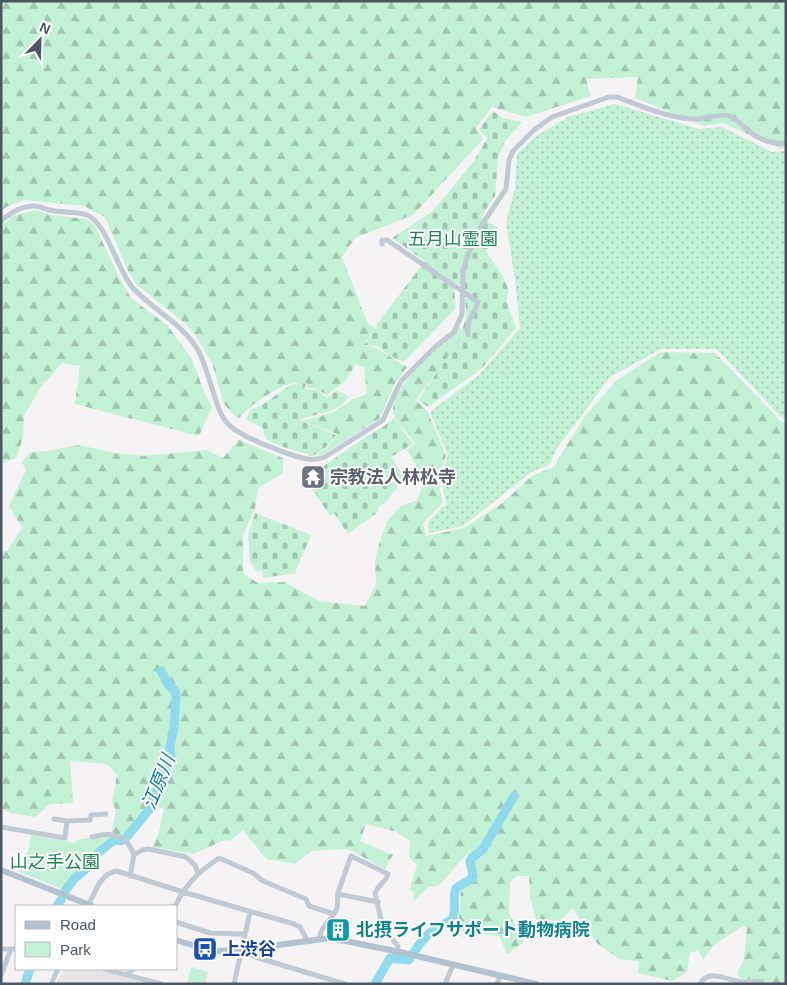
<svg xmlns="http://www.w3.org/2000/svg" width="787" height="985" font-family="Arial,'Noto Sans JP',sans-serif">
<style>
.education{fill:#e6e4e5}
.grass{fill:url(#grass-dots)}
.forest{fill:url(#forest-firs)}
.cemetery{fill:url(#cemetery-stones)}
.green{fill:#c3f1d5}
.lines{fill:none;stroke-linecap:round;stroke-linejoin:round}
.river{stroke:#90daee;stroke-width:9}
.minor{stroke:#c1cad2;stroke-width:5}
.major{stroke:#b3c2d1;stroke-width:6}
.labels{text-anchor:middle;stroke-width:4;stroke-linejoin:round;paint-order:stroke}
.park-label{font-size:18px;fill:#17864f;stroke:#fff}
.worship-label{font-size:18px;font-weight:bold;fill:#5b616d;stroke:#fff;text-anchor:start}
.culture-label{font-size:18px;font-weight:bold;fill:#0d838f;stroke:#fff;text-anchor:start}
.transit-label{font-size:18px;font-weight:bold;fill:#164399;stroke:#fff;text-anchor:start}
.water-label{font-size:19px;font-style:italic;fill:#0c7c9b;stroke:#fff}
</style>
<defs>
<pattern id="grass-dots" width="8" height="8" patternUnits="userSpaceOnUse" patternTransform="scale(1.25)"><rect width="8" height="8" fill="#c3f1d5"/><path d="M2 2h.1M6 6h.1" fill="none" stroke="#a0c6b0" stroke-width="1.8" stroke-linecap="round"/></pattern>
<pattern id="forest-firs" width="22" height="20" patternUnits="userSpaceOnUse" patternTransform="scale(1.25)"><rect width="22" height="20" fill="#c3f1d5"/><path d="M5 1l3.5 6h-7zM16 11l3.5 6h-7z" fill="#a0c6b0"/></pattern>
<pattern id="cemetery-stones" width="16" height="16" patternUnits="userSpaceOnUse" patternTransform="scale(1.25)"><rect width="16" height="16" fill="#c3f1d5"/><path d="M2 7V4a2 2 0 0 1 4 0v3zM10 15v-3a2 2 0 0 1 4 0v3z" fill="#a0c6b0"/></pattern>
</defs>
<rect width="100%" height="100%" fill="#f5f3f3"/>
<path class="education" d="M68 969H94L151 984H55L59 977Z"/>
<path class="grass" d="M615 104 699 129 722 127 772 152 786 151V419H783L717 349H661L610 377 557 448 549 465 530 473 463 526 429 533 428 522 446 504 441 480 448 455 430 412 479 375 520 328 515 279 506 223 515 188 517 154 536 136 568 117Z"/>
<path class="forest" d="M1 1H786V147L781 149 723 123 704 126 635 98 638 77 586 79 591 96 526 117 492 107 476 128 483 139 413 215 355 238 342 257 367 322 375 329 363 345 376 348 407 367 393 387 380 418 326 453 313 456 308 455C310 454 313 455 315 454 325 453 333 442 337 434L303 421 334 412 353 399 367 394 364 367 355 365 346 380 327 395 317 389 306 387 307 383C287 377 251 404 238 419L224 404 212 363 198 339 186 324 138 286 129 273 105 217 84 206 24 200 6 207 1 213Z
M36 210 52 215 85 219 94 224 119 277 131 298 167 325 192 359 204 392 212 407 199 436 75 404 80 366 62 363 40 388 24 416 23 438 16 458 1 464V227L12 216Z
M460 327 465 334 416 400 428 412 446 456 438 480 443 503 423 523 426 536 464 528 501 504 533 475 554 467 563 451 586 415 617 380 661 352 715 353 782 422 786 423V984H764L762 979 742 980 737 974 744 959 747 927 742 926 713 946 703 960 698 950 690 953 687 972 672 981 638 973 639 961 619 959 597 943 584 927 573 908 560 921 536 920 530 897 529 876H517L510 882 509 913 524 942 507 954 499 936 458 931 461 889 472 874 467 854 438 886 428 887 413 902 414 893 410 889 417 865 409 857 410 841 397 832 366 824 360 841 393 855 385 869 348 849 311 851 295 864 266 859 243 830 231 840 222 841 193 854 153 847 159 832 164 809 152 805 123 841 112 831 116 811 112 802 117 775 107 764 70 761 73 803 50 804 35 817 11 813 1 809V551H7L22 528 9 506 26 470 22 463 30 452 47 451 79 445 115 453 143 456 207 450 223 458 239 440 283 458V473L258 488 255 509 243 535V573L258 583 284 582 319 601 365 606 376 584 375 561 379 544 388 520 401 506 417 500 425 481 407 450 415 443C409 435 397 423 394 415 385 391 444 342 460 327Z"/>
<path class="cemetery" d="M493 111 503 118 522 122 505 141 498 157 495 196 481 217 498 228 486 252 502 275 509 290 506 300 516 328 482 368 428 407 418 400 460 339 466 316 465 289 454 282 455 309 404 362 390 356 377 346 364 345 376 328 377 324 425 261 392 238 432 212 474 161 487 138 479 129Z
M302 382 306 384 304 389 318 390 327 398 337 390 349 396C338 415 317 412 299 420L336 435C331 442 324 451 315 454 310 456 275 445 269 441 265 438 263 433 263 428L246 420 250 410 262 405 290 385Z
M394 418 413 444 391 457 406 479 397 485 398 487 394 491 387 501 377 508 379 511 348 534 334 513 330 516 313 490 319 486 318 470 352 446 387 424Z
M255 513 311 535 295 573 264 578 261 571 257 572 250 562 248 534Z"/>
<path class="green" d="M31 835 75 843 76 840 108 835 120 839C104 837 96 857 87 867 80 876 72 880 65 890L19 872 29 848Z
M191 967 208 972 205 984H187Z"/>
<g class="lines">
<path class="river" d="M65 891 74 879 88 867 98 853 114 840 121 841 125 839 149 810 171 755 170 746 174 727 176 697 175 691 168 684 161 671
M57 906 61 900
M25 984 30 969
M375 984 390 958 409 960C417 948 423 937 435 929 440 926 448 923 452 919 457 913 452 898 456 888L471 879 473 876 470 861 472 858 483 849 514 796"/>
<path class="minor" d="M1 221C10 213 23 205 35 206 40 206 45 209 49 210 61 213 75 211 87 215 107 223 117 270 133 288 153 310 182 323 198 350 209 369 215 411 228 424 240 437 288 455 307 459 313 460 319 459 325 457L383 420 397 389 402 380 436 346 454 332 462 314 463 270 468 255 481 226 506 189 509 160 513 151 534 130 552 117 609 97H617C640 106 666 117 691 119 703 120 717 113 729 116 738 119 743 127 750 132 760 140 774 145 786 143
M382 244V240H387L478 302C474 316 466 319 468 335
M54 819 67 821
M1 827 65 838 67 821 90 820 91 815 106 814
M92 837C112 831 127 834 134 855L130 876
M134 855 142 850 149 849 186 857 195 865 198 873
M338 894 378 902
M88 906C95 893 100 873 117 871L183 892 294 924 300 927 307 940
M175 906C188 882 196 874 219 858L253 873 263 881 306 899 309 906 334 914
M176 922 210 933 245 934
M320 938C320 925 333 920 337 908 338 903 337 898 338 893 342 880 347 868 351 856L388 874C386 882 378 885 375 893L383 928 398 946 397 952
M1 949H16
M242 950 255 957 345 984
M104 969 161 984
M1 975 11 949
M127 975 133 969
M51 984 58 969
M234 984 250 912
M445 984 453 965
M497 984 500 975
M700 984C709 967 728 981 742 982 749 983 756 981 762 981"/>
<path class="major" d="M1 870 92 906
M176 940 205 949 218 951 242 950 330 938 400 952 536 984"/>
</g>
<defs>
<symbol id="temple-square" viewBox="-11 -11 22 22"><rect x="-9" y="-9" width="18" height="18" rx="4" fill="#6b7280" stroke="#fff"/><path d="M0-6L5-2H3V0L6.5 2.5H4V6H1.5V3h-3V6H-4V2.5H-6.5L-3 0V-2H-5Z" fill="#fff"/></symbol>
<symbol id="building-square" viewBox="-11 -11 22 22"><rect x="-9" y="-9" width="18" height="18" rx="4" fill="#0f9aa8" stroke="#fff"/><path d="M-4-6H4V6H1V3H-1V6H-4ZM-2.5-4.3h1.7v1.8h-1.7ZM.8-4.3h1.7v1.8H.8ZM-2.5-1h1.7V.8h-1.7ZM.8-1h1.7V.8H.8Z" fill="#fff"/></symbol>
<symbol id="bus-square" viewBox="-11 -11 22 22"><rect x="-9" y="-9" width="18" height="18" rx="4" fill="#1a4fb4" stroke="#fff"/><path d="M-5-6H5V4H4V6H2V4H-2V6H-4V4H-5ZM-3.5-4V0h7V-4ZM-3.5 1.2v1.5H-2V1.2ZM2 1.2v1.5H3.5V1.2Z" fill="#fff"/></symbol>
</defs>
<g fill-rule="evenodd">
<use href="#temple-square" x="299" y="463" width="28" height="28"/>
<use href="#building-square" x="324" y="916" width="28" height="28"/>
<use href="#bus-square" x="191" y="935" width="28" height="28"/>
</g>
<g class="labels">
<g class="park-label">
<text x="453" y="245">五月山霊園</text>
<text x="55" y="868">山之手公園</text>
</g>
<g class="worship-label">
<text x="330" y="483">宗教法人林松寺</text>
</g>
<g class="culture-label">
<text x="356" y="936">北摂ライフサポート動物病院</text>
</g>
<g class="transit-label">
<text x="222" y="955">上渋谷</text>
</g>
<g class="water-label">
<text transform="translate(158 782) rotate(-68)" y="7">江原川</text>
</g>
</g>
<rect width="787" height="985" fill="none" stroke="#4a5661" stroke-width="5"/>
<rect x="15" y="905" width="162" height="65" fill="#ffffff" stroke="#b7bbc0"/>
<rect x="25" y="921" width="25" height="8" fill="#b3c2d1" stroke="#b7bbc0"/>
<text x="60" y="930" font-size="15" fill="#4a5661">Road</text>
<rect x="25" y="942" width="25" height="15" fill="#c3f1d5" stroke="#b7bbc0"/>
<text x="60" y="955" font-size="15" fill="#4a5661">Park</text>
<g transform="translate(40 40) rotate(23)" stroke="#ffffff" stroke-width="4" paint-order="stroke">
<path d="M0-4L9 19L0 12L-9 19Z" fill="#4a5661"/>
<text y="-8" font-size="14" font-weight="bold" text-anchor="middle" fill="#4a5661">N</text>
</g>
</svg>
